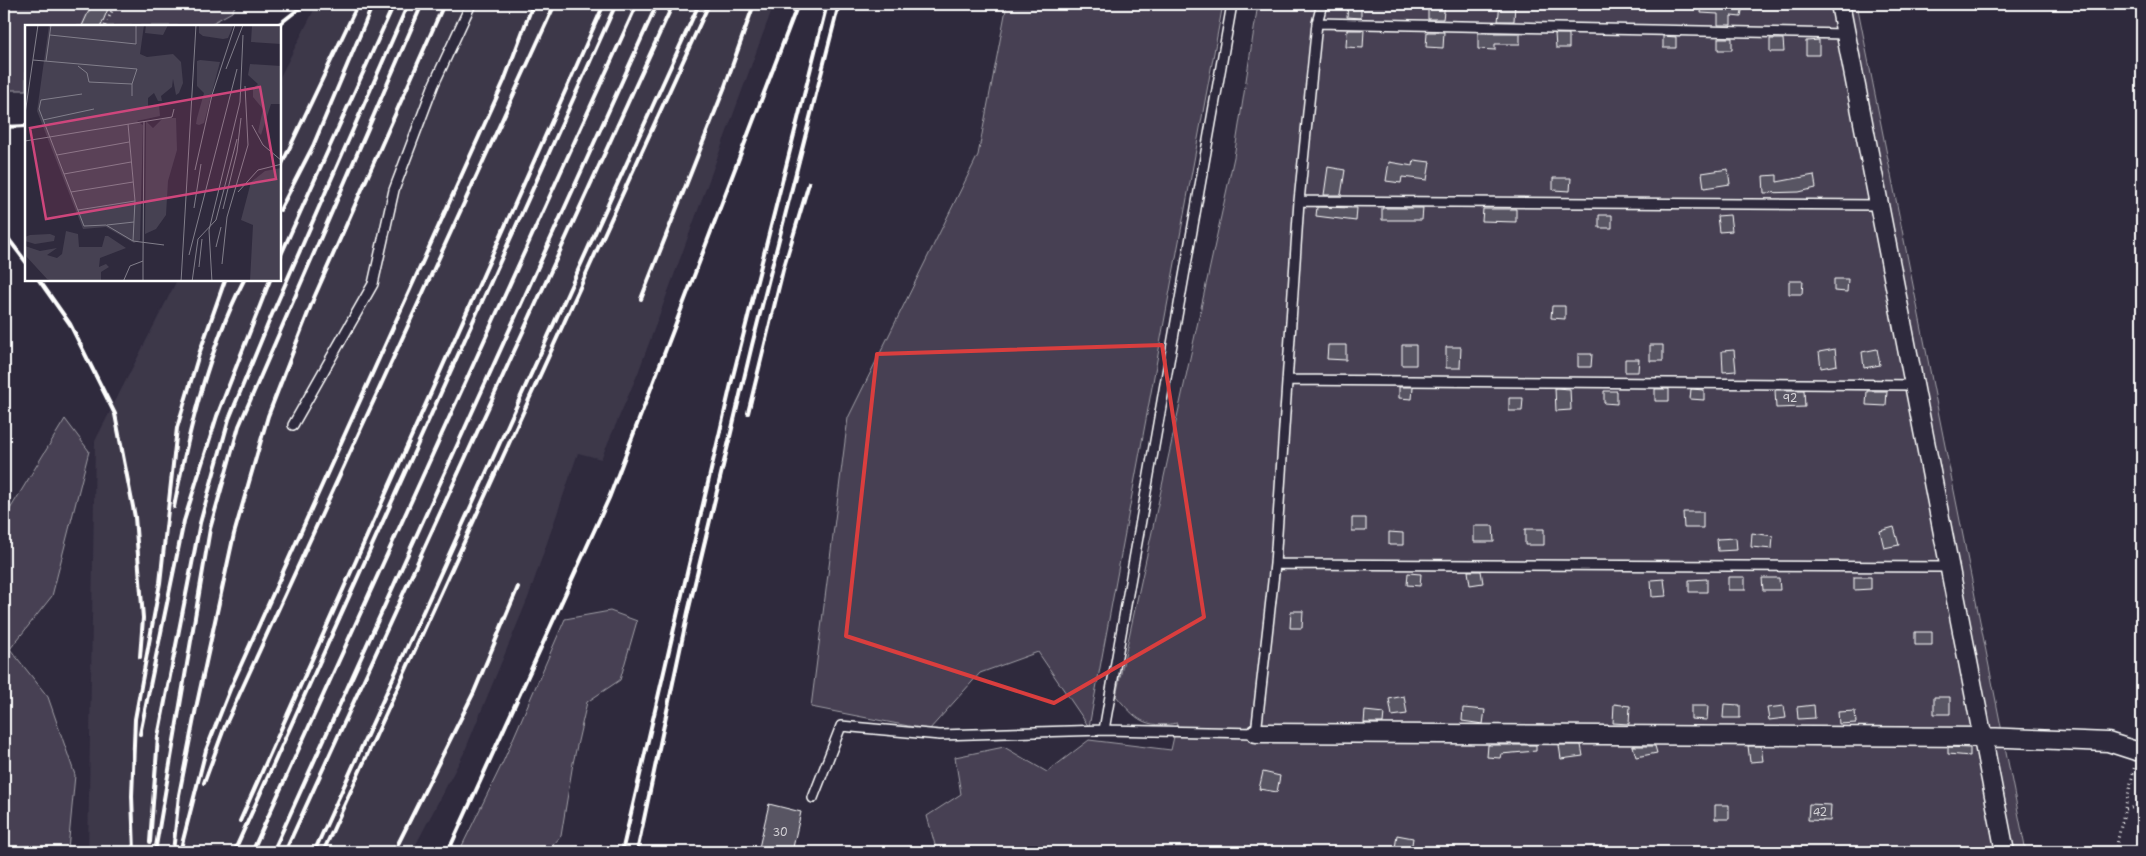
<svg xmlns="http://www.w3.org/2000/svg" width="2146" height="856" font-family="'Shantell Sans',sans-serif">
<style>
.built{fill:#3c3749}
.green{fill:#464152;stroke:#a2a0a8}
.building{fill:#595564;stroke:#fff}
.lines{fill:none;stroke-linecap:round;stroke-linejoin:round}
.lane-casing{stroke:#fff;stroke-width:12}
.street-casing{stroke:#fff;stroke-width:21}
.path{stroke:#fff;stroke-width:3;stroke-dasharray:1 4;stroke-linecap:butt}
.lane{stroke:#2f2a3d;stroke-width:9}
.street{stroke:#2f2a3d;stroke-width:18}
.rail{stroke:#fff;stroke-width:4}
.marked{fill:none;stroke:#da3e3e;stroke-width:4;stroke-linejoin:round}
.labels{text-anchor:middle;stroke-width:4;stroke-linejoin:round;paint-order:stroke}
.number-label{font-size:11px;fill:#d6d4d8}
.inset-road{fill:none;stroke:#827f8b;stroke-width:1}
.view{fill:#ce467c;fill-opacity:0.15;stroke:#ce467c;stroke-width:2.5}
.inset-edge{fill:none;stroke:#fff;stroke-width:2.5}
</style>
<rect width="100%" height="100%" fill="#2f2a3d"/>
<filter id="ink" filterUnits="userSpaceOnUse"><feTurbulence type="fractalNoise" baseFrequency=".02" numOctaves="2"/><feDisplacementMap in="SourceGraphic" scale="10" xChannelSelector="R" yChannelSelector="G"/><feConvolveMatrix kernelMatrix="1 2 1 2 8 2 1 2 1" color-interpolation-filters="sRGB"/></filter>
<g filter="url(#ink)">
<path class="built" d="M317 4H774L638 373 601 459 578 453 528 598 464 753 412 852H88L95 441 177 280H280V77Z"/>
<path class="green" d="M4 4H236L232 12 207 26H26V90H4Z
M1007 4H1223L1089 727 1038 652 980 673 929 730 811 707 848 418 978 155Z
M1258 4H1857L2026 852H937L927 816 961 794 955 757 1004 747 1047 772 1089 740 1171 750 1177 723C1144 729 1136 719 1116 696L1234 157Z
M65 419 89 451 52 596 10 649 48 697 75 775 68 849 63 852H4V519Z
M610 611 637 621 620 680 587 702 573 763 561 836 547 852H459L503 762 565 619Z"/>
<path class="building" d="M92 4H110L101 26H82Z
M1348 4H1361V18L1347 17Z
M1428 4H1445L1443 19H1428Z
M1500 4H1515L1514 21H1498Z
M1702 4H1743L1741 17 1731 16V25H1718V14L1701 13Z
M1347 30H1364L1363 48 1346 47Z
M1427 32H1444L1443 48 1426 47Z
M1478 33H1520V44H1495V50L1478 49Z
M1555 34H1569V48H1556Z
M1663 36 1676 37V48H1663Z
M1718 38H1732V50H1718Z
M1770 39H1783L1784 52H1770Z
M1819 40V55H1806V41Z
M1414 160 1430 162 1427 180 1402 177 1401 183 1386 181 1389 162 1413 166Z
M1328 167 1345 170 1341 195H1324Z
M1728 169 1730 184 1704 188 1702 173Z
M1777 175V182L1814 175 1816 188 1799 192 1764 193 1763 176Z
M1553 178H1571L1570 191 1553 190Z
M1317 207 1357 208 1356 221 1316 216Z
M1382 208H1423L1422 220H1382Z
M1483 209H1516V222L1482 221Z
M1599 215H1612V228H1599Z
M1730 215 1732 231 1719 232 1717 216Z
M1834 279H1848L1847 292 1834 291Z
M1789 281H1803L1802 294H1789Z
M1552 306H1565V319L1551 318Z
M1328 345H1346V360L1327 359Z
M1402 345H1416V365H1402Z
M1650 345H1663V361H1650Z
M1446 347H1461L1460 368H1446Z
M1835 349 1837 365 1821 368 1819 352Z
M1877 349 1880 365 1864 368 1862 352Z
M1734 350 1736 371 1723 372 1722 351Z
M1578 354H1592L1591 367H1578Z
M1625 359H1639L1638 372H1625Z
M1399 387H1413L1412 399 1399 398Z
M1555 388 1570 389 1571 410 1556 411Z
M1655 389H1669V401H1655Z
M1691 389 1704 390V400L1690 399Z
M1775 390H1804L1805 407 1776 408Z
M1604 391H1617V404L1604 403Z
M1867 391H1887L1886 406 1866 405Z
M1509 398H1523L1522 411H1509Z
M1683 512H1703V528H1684Z
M1352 518H1366V531H1352Z
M1474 526H1493L1494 542H1474Z
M1894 527 1899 545 1884 548 1880 531Z
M1525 529H1544V545H1525Z
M1389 532 1403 533V545H1389Z
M1752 533 1773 536 1772 549 1751 547Z
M1736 538 1737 550 1718 551 1717 539Z
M1468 571H1481L1483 583 1470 585Z
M1408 573 1421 574 1420 586 1407 585Z
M1728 577H1745V590H1728Z
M1854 577H1871V589L1854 590Z
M1762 578H1779L1780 590H1763Z
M1664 579 1666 596 1652 597 1651 580Z
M1707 579V592H1689V580Z
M1291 611H1303L1302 628H1290Z
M1915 632H1932V645H1915Z
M1404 696 1407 714 1392 716 1389 699Z
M1934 697H1950V714H1934Z
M1614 704 1630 706 1629 724 1613 723Z
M1724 704 1740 705V718H1723Z
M1814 705 1815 718 1798 719 1797 707Z
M1691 706H1708L1707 720 1691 719Z
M1784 706 1786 718 1769 720 1767 708Z
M1463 708 1485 710 1483 724 1462 721Z
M1365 711 1384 713 1383 723H1364Z
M1855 711 1856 723 1839 724 1838 712Z
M1488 745H1536V751L1501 754 1500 758 1487 757Z
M1559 745H1581L1583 756 1561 759Z
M1633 746H1655L1657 753 1636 757Z
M1748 746H1761L1763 761 1750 762Z
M1948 747 1970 748V756L1948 754Z
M1263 772 1280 776 1277 792 1259 789Z
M769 804 801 812 792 852H758Z
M1809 804 1831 805 1830 821 1808 820Z
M1715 805H1729V819H1715Z
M1397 835 1413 838 1411 851 1395 848Z"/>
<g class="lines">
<defs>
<path id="lane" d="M1317 23 1846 34
M1299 201 1879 205
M1287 380 1914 385
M293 425 373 284 394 190 434 84 471 4
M1275 564 1950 567
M1104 730 1232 4
M813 798 841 726 940 735 1104 730 1256 733 1275 564 1299 201 1317 23 1322 4"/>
<path id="street" d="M1840 4 2005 852
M1256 733 1983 737 2108 742 2136 751 2142 748"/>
</defs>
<use href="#lane" class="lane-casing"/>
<use href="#street" class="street-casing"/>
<path class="path" d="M105 26 115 4
M2126 809 2142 806
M2115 852 2135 765"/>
<use href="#lane" class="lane"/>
<use href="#street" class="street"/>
<path class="rail" d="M277 26 305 4
M4 127 26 126
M280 168 358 4
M280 210 313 146 373 4
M4 233 26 262
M280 257 394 4
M39 280 70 324 115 414 135 517 143 618 140 657
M641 299 724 89 754 4
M748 413 783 270 809 183
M174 507C189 429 208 351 244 280
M140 734 184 521 217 416 270 280
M204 783 225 726 555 4
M240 821 604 4
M150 842 158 737 200 523 229 419 270 319 408 4
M134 852 132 796 135 719 160 583 177 428 199 354 225 280
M155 852 210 529 239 426 422 4
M173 852 179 795 196 708 234 534 268 416 313 300 444 4
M180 852 206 750 231 687 504 81 533 4
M234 852 616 4
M252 852 637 4
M273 852 657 4
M285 852 673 4
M314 852 699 4
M323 852 709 4
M394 852 474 692 518 587
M448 852 609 498 798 4
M622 852 731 384 827 4
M637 852 688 612 752 345 839 4"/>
</g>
</g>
<path class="marked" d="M1162 345 1204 617 1054 703 846 636 877 354Z"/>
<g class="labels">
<g class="number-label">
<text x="1790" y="402">92</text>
<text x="1820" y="816">42</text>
<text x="780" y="836">30</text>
</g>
</g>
<g transform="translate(25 25)">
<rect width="256" height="256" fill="#2f2a3d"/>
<path d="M24 0H119L115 29 122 32 148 29 156 37 158 58 154 68 151 70 148 54 147 62 136 71 137 76H133L129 68 123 73V82L134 80 135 91 112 96 118 100 115 215 109 218 81 202 58 204 12 86ZM121 0H143L138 10 120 8ZM174 0H208L207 4 203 13 198 14 178 11 174 8ZM227 0H256V19L226 17ZM175 35 195 37 179 98 174 100 171 99 172 93 179 68 172 61V36ZM225 39 256 41V79H246L236 110 233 107 238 84 228 72V64L233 59 223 50ZM138 93H151L152 125 143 156 141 190 131 204 120 209 121 96 128 103ZM256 143V256H225L228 200 216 195 226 157 240 146ZM41 206 53 209 54 222H77L80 211H83L101 223 75 233 74 242 81 239 84 242 76 247V256L30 257 22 254 0 230V221L15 226 32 223 22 230 32 233 37 229ZM25 209 30 211 29 216 10 219 0 216V212L5 210Z" fill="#464152"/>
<path class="inset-road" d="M25 10 111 19V0M8 35 112 44 107 59V71M21 36 26 0M53 41 62 48 64 57 107 59M201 44 218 0M57 69 16 75 14 84 59 201 81 200 108 216 139 220M0 89 13 0M18 95 69 84M103 99 110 176 108 216M227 100 238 120 257 136M0 116 147 92 149 84M32 130 104 117M170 145 187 70 210 0M39 149 106 137M46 167 108 157M213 167 233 145 257 139M169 183 176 139M198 184 212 127 216 93M53 185 110 176M82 200 109 197M191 222 196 202M164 230 212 44M118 236V257M197 239 202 192 223 120 220 61M174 242 177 214M98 257 105 241 118 236 119 96M156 257 171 0M167 257 173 214 191 195 212 114M187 257 184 205 215 77 218 10"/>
<path class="view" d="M235 62 251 154 21 194 5 103Z"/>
<rect width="256" height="256" class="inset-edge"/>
</g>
<rect width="2146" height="856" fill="none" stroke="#2f2a3d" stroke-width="20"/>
<rect x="10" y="10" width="2126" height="836" fill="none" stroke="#fff" stroke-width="2" filter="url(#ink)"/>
</svg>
